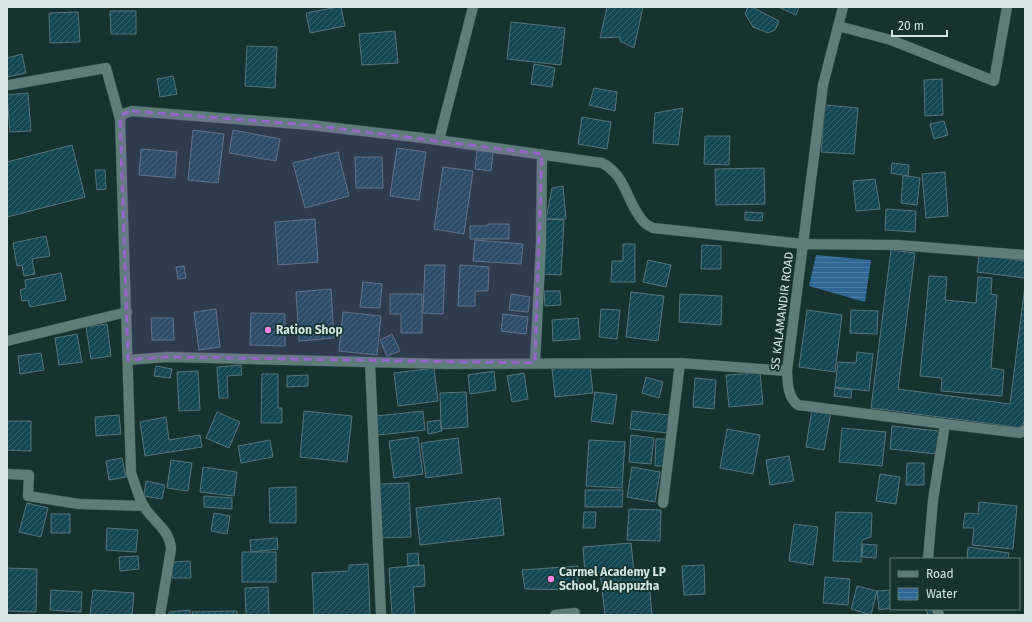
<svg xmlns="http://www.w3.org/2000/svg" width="1032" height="622" font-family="'Fira Sans',sans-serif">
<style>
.water{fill:url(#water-rules)}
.building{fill:url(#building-hatch);stroke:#57747b}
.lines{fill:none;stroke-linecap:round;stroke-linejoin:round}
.minor-casing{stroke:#374f4d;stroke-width:11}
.minor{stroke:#5e7d78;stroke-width:10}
.marked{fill:#9664ca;fill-opacity:0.2;stroke:#9664ca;stroke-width:3;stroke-dasharray:8 5;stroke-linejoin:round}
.poi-dot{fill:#fa87e7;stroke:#163330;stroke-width:1.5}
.labels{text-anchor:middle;stroke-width:3.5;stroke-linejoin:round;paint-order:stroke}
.street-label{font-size:12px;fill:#d4e5e2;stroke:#163330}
.poi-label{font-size:12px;font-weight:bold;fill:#d4e5e2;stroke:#163330;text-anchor:start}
</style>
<defs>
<pattern id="water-rules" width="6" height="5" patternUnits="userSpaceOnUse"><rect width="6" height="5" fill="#2f6894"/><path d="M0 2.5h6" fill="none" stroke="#4c7da3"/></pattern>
<pattern id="building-hatch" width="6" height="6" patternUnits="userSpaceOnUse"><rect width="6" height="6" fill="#144853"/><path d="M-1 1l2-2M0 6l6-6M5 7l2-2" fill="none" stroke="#35626b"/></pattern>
</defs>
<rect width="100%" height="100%" fill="#163330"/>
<path class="water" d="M816 255 871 260 865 302 809 286Z"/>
<path class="building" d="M338 7H341L345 26 310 33 306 13Z
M607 7H643L634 48 620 41V37L600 38Z
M748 7H752L779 21 775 30 768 33 753 27 745 14Z
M778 7H799L796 15Z
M110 11H136V34H111Z
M78 12 80 42 50 43 49 13Z
M511 22 565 28 561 65 507 59Z
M395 31 398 63 362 65 359 34Z
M247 46 277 47 275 88 245 86Z
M22 54 26 73 7 77V58Z
M534 64 555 68 552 87 531 84Z
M173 76 177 94 160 97 157 79Z
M942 79 943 115 925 116 924 80Z
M594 88 617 92 615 111 589 105Z
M28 93 31 131 10 132 7 95Z
M825 105 858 108 854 154 821 152Z
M683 108 678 145 653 143 655 113Z
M582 117 611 122 607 149 578 144Z
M944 121 948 135 934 139 930 124Z
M193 130 224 134 218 183 188 180Z
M233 130 280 139 276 161 229 153Z
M705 136H730L729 165 704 164Z
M72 145 85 197 7 217V162Z
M397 148 426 152 419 200 390 196Z
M141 149 177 152 175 178 139 175Z
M477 150 493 152 491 171 475 169Z
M338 152 349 196 305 208 293 163Z
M355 157H382L383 188H356Z
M892 163 909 165 908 176 891 173Z
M443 167 473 171 464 234 434 229Z
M764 168 765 204 716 205 715 169Z
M95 170H105L106 189 97 190Z
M945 172 948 216 926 218 922 174Z
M903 176H908L920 178 917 205 901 203Z
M875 179 880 209 856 211 853 181Z
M563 186 566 219H546L552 188Z
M886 209 916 211 915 232 885 230Z
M745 212 763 213 762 221 745 220Z
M315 219 318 262 278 265 275 222Z
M546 219 564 220 561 275 542 274Z
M488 224H509V239H470V226H487Z
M46 236 50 256 32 259 35 274 24 276 22 265 17 266 13 243Z
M475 240 523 244 521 264 473 261Z
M623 244H635V282H611L612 261H623Z
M702 245 721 246V269H701Z
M891 250 915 253 898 389 1010 404 1025 285V413L1023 428 871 408Z
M979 255 1025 261V278L977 272Z
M648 260 671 265 666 287 643 282Z
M425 265H445L443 314 423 313Z
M460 265 489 267 488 291H475V306H458Z
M184 266 186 278 178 279 176 267Z
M61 273 66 300 30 307 28 300 22 301 20 290 26 288 25 280Z
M929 276 947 277 945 300 976 303 978 277 992 278 991 294 997 295 991 368 1004 370 1002 396 941 391 942 378 920 376Z
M363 282 382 284 380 308 360 307Z
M331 289 334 338 299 341 296 292Z
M544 291H560L561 305 545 306Z
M631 292 664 296 658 341 626 337Z
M390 294H422V333H401V314H390Z
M511 294 530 297 528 312 509 310Z
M680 294 722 296 721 325 679 322Z
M216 309 220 347 199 350 194 312Z
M601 309 620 310 617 339 599 337Z
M807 310 842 315 835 372 799 367Z
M851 310 878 311 877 334 850 333Z
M343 312 381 316 377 355 339 351Z
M251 313 285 314V346L250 345Z
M503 314 528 317 526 334 501 331Z
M151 318H173L174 340H152Z
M578 318 580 339 553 341 552 320Z
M107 324 111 356 91 359 86 327Z
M77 334 82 362 59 365 55 338Z
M392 334 400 351 387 356 380 340Z
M857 352 873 354 869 391 835 387 838 362 856 363Z
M41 353 44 370 20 374 18 356Z
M241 365 242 375 227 376 228 398H219L217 367Z
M156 366 172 369 170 378 154 376Z
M590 366 593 393 555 397 552 369Z
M434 368 438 401 398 406 394 373Z
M198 371 200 410 179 411 177 372Z
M494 371 496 390 470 394 468 375Z
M524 373 528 399 512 402 507 376Z
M760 373 763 404 729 407 726 375Z
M262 374H278V408H282V423H261Z
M308 375V386L287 387V376Z
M646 377 663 382 659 398 642 393Z
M695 378 716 380 714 409 693 407Z
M835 388 852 390 851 398 834 396Z
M466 392 468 427 441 429 440 393Z
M595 392 617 395 613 424 591 421Z
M812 409 831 412 824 450 806 447Z
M304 411 352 416 347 462 300 457Z
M423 411 425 430 378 435 376 416Z
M632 411 669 415 667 433 630 429Z
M217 412 240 422 229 448 206 438Z
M119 415 121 434 96 436 95 417Z
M166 417 169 440 200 435 202 447 145 456 140 422Z
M440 420 442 431 428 434 427 422Z
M7 421H31V451L7 450Z
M892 426 939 431 936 454 890 449Z
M842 428 886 432 882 466 839 462Z
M727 429 760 435 753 474 720 468Z
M631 435 654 438 651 464 629 462Z
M418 437 423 474 394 478 389 441Z
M458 438 462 473 426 478 421 443Z
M656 439H667L666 466H655Z
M270 440 273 457 241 463 238 446Z
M589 440 625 442 622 488 586 486Z
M789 456 794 481 770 485 766 460Z
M122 458 126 477 109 480 106 461Z
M171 460 192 463 188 491 167 488Z
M907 463H924V485H906Z
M203 467 237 472 234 496 200 492Z
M632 467 660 472 655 502 627 497Z
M880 474 900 477 896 504 876 501Z
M146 481 165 485 162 499 144 496Z
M409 483 411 537 380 538 379 484Z
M296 487V523H270L269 488Z
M585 490H623L622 507H585Z
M204 496 232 498V509L204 507Z
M500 498 504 535 420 545 416 508Z
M979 502 1017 506 1013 549 972 545 974 528H963L965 513 978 514Z
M27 503 48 508 41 537 19 532Z
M629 509 661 510 660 541 627 540Z
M584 512H596L595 528H583Z
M836 512 872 513 871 537 862 540 861 562 833 561Z
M214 513 230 516 227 534 211 531Z
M51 514H70V533H51Z
M794 524 818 527 813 565 789 561Z
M107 528 138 530 136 552 106 550Z
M277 538 278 549 251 552 250 540Z
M631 543 634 572 648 571 652 615H605L600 572 585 573 583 547Z
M863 544 877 545 876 558 862 557Z
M968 547 1009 553 1008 559H967Z
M242 552H276V582H242Z
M418 553 419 565 408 566 407 554Z
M138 556 139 569 120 571 119 557Z
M190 561 191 578H172V562Z
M368 564 370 615H314L312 573 349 571V565Z
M424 565 425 586 413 587 415 615H392L389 568Z
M704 565 705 594 684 595 682 566Z
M578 566V590L525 589 522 570Z
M7 568 37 569 36 612 7 611Z
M825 577 850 579 848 605 823 603Z
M857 586 877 591 871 615 851 609Z
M268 587 269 615H246L245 588Z
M51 590 82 592 81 612 50 610Z
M93 590 134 593 132 615H90Z
M891 590V608L879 610 877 591Z
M926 609H933L934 615H928Z
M190 610V615H169V612Z
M237 611V615H193L192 612Z"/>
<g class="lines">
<defs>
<path id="minor" d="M843 7 823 85 787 371C788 383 787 396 798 405L945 424 933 500 928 559
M838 26 891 40 994 81 1007 7
M9 85 106 68 120 119
M439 140 473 7
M7 341 127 312
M128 360 168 357 448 364 680 363 787 371
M370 362 381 615
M535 363 541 244 542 154
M945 424 1020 433 1025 430
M7 474 29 475 28 496 79 504 144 506
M663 503 680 363
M937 609 939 615
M160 615 171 549C170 529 152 521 143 505 138 495 135 484 131 473L120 119 123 114 132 111 310 125 423 138 602 163C627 176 626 202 643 221 645 224 649 226 653 228L803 244 898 245 1025 255
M555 615 575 613"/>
</defs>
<use href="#minor" class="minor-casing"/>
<use href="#minor" class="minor"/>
</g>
<path class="marked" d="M132 111 310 125 542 154 535 363 168 357 128 360 120 119 123 114Z"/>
<g class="poi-dot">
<circle cx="268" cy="330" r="4"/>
<circle cx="551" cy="579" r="4"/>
</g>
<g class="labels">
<g class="street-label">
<text transform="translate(782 311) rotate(-83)" y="4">SS KALAMANDIR ROAD</text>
</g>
<g class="poi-label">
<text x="276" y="334">Ration Shop</text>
<text x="559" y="576">Carmel Academy LP<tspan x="559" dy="14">School, Alappuzha</tspan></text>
</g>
</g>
<rect width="1032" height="622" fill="none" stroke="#d4e5e2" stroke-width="16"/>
<rect x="890" y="558" width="130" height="52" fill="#163330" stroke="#627a77"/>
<rect x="898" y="571" width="20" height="6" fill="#5e7d78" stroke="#627a77"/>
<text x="926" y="578" font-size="12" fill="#d4e5e2">Road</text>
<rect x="898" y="588" width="20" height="12" fill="url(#water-rules)" stroke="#627a77"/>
<text x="926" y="598" font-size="12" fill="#d4e5e2">Water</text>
<path d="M892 30v6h55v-6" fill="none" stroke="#d4e5e2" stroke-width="2"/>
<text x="898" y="30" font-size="12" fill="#d4e5e2" stroke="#163330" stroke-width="3" paint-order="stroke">20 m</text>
</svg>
